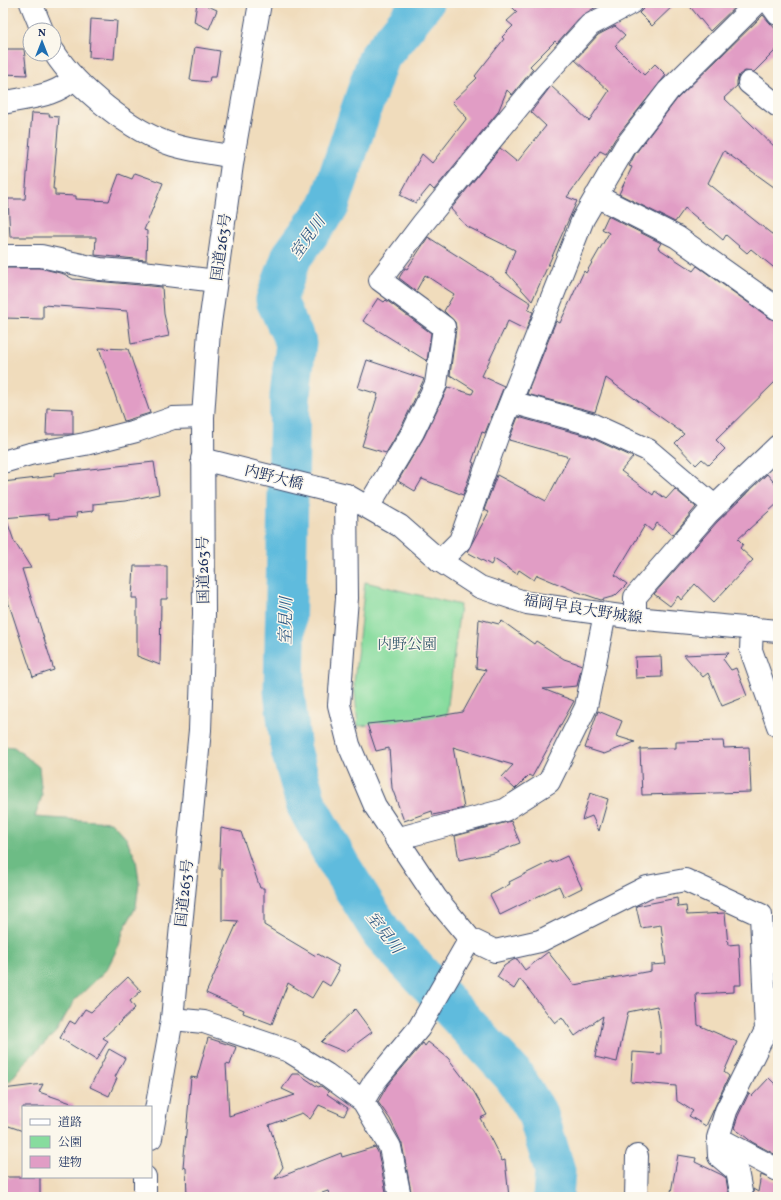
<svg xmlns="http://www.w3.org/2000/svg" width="781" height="1200" font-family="Vollkorn,'Noto Serif JP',serif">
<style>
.green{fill:#87dc9e;stroke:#51867e}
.forest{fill:#6dbc85;stroke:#447672}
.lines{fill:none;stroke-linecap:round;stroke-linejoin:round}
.river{stroke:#5fbbdd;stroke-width:41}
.building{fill:#e19dc5}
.minor-casing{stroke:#3b496c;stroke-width:24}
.major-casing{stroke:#3b496c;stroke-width:24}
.highway-casing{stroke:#3b496c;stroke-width:24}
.minor{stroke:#fff;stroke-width:22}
.major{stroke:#fff;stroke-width:22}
.highway{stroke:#fff;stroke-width:22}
.labels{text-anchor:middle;stroke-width:3;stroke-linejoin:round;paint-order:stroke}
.street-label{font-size:15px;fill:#1b2f5e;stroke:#fbf7ec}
.park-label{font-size:15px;fill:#365a6e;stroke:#fbf7ec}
.water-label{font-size:16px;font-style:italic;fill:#2f5984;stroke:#fbf7ec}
</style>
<rect width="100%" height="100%" fill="#fbf7ec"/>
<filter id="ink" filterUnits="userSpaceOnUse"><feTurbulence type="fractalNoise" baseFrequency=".025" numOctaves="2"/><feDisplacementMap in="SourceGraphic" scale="8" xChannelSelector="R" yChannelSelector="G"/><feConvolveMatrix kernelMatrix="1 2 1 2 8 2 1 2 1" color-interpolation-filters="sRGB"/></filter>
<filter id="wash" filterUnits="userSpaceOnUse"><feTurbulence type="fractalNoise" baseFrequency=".012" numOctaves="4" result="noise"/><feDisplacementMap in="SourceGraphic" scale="16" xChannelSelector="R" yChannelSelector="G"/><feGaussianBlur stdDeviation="0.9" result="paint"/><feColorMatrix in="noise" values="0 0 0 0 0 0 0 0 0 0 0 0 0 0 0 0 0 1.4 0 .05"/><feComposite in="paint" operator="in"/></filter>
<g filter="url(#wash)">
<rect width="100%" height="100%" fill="#f0dcbc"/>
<path class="green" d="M365 582 460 605 446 721 358 726 354 683Z"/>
<path class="forest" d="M3 746 14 747 39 767 42 796 35 817 111 822 126 838 136 859 139 882 136 907 124 929 119 945 107 969 74 1001 56 1032 27 1060 10 1081 3 1082Z"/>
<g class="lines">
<path class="river" d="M423 3 378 59 329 206 292 256 276 300 296 343 290 395 284 691 291 750 307 806 340 866 382 933 514 1076 538 1115 555 1171 553 1197"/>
</g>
<g id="blocks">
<path class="building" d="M197 3H201L217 10 209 29 194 22Z
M508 3H592L596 7 581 16 557 43 555 41 530 66 533 69 512 95 507 90 498 112 434 190 430 186 416 203 400 195 422 154 432 163 467 118 452 102 477 78 475 76 504 39 502 37 513 26 507 21 517 12Z
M649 3H676L652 26 639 13Z
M687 3H734L736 6 710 31Z
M763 15 778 32V48L754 72 745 71 739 75 737 81V86L724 98 778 150V190L724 151 708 183 778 239V271L751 249 747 253 726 235 723 240 685 208 675 222 619 194 632 167 629 166 635 154 677 99Z
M91 19 117 21 114 59 89 57Z
M615 26 625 35 615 46 644 75 655 64 666 75 615 139 606 154 600 151 567 197 577 201 532 301 506 272 515 250 466 226 451 209 500 148 517 162 546 126 531 112 551 86 589 121 609 91 575 60 598 35Z
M195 47 220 51 216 77H210L209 82 190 80Z
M3 49H24L27 75 3 74Z
M32 113 50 114 49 116 59 117 53 189H55V195L76 196V199L109 201 119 174 132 179 135 173 163 183 144 230 147 231 146 260 95 255 96 237H10L8 199H25Z
M608 216 661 243 658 248 693 271 697 266 771 319 778 321V379L716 440 725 449 709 465 702 459 696 465 675 443 684 434 606 378 595 412 527 394 556 321 560 323 584 271 586 273 609 233 602 229Z
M428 237 531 303 528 310 533 312 526 330 508 321 482 376 504 386 485 433 482 432 472 462 474 463 463 495 422 479 415 491 398 481 424 437 448 387 472 394 474 390 450 375 456 328 455 322 444 311 454 294 425 275 416 291 399 278 405 268 407 269Z
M5 268H40L64 274 73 279 162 287 164 314 169 336 131 344 127 311 43 305V319L3 318Z
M378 298 384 302 386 300 431 333 427 361 363 321Z
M99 348 128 349 150 413 124 421Z
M367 360 424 379 402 426 386 453 362 446 378 394 358 388Z
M47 408 73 409V434H46Z
M518 417 587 436 633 457 621 471 653 495 655 491 666 499 675 489 696 507 673 535 657 523 652 531 645 525 615 575 627 584 615 596 601 600 575 591 537 575 534 580 519 570 517 574 494 559 491 565 467 552 489 512 484 510 497 475 546 501 569 457 509 440Z
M154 462 159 494 125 501 93 504V511L76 513 77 517 49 519V514L3 518V482L54 476V473Z
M767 474 778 487V503L738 539 743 544 740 548 753 560 714 602 695 584 681 600 678 596 670 606 654 594 717 522Z
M3 521H7L14 541 31 568 22 569 54 670 33 677 3 586Z
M134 566H167V599H161L160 665 137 656V598H132Z
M479 619 499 624 502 621 534 644 536 641 564 659 582 665 577 686 543 689 574 701 532 777 529 775 515 789 502 777 513 765 453 747 464 808 433 815 432 811 404 821 392 788 389 748 376 751 367 724 427 718 463 712 486 670 476 668Z
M729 653 723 659 731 670 736 668 747 696 722 706 708 673 703 677 684 655Z
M661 656 662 677 636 678 635 657Z
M598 711 622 721 616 736 635 742 604 754 585 748Z
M723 741 724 748 749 747 751 792 642 795 640 749 676 748V742Z
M590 793 608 799 599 831 592 816 582 820Z
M511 821 520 843 494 853 459 860 455 836Z
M221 828 241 832 260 888H264V925L316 956 318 954 339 966 337 969 339 970 330 986 322 981 312 998 288 983 272 1024 243 1013 244 1010 206 993 238 921 222 920V869H219Z
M567 856 582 888 564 897 559 886 500 915 490 895 510 884 509 882 551 861 552 863Z
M677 898 678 907 686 906 687 915 725 913 728 945 739 944 741 985H734V992L696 994 698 1025 737 1042 724 1072 729 1076 706 1126 689 1116 693 1111 677 1101 676 1086 631 1082 633 1052 661 1054V1032L657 1006 628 1012 617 1062 595 1057 603 1016 575 1036 562 1017 555 1023 520 979 514 989 497 977 504 966 513 960 517 959 525 970 548 952 574 985 651 971V965L666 964 661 925 641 928 636 906Z
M128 977 141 991 130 1001 135 1008 103 1038 108 1041 96 1060 60 1038 70 1021 75 1024 85 1009 91 1012Z
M355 1009 372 1032 345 1052 321 1042Z
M208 1038 236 1047 230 1065 226 1064 229 1116 295 1095 282 1089 292 1074H299L318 1087 321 1086 329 1092 327 1094 348 1108 344 1116 319 1105 310 1119 302 1113 269 1125 283 1167 275 1179 341 1153 342 1157 375 1147 378 1152 387 1197H330L328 1191 310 1197H187L186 1168 183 1167 191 1077 197 1078Z
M428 1042 448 1058 474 1092 487 1115 480 1118 502 1161 505 1160 509 1197H412L402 1144 390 1119 378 1102 387 1086 423 1043 425 1046Z
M109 1049 125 1058 115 1077 117 1078 109 1096 90 1087Z
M769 1078 778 1087V1156L752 1142 734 1128 738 1116 749 1093 752 1096Z
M43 1084 39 1092 74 1104 73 1107H23V1131L3 1124V1089Z
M678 1155 696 1158 695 1162 722 1175 726 1178 729 1197H670Z
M761 1175 778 1182V1197H754L753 1189 758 1192Z
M3 1177H40V1197H3Z"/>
</g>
</g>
<g filter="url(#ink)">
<use href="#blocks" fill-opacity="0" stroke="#3b496c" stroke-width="1"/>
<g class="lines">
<defs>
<path id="minor" d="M770 3 778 14
M749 83 778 106
M3 103C28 97 56 97 74 78
M596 196 677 237 778 309
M3 256H41L100 269 151 273 216 281
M511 402 591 424 648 450 714 506
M3 462 30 454 85 444 136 431 173 418 203 417
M346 495 347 598 339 705 349 745 375 806 436 898 470 939 495 951 540 941 647 887 685 880 761 915 766 1030 726 1111 718 1138 778 1170
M368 507 413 432 436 384 444 327 380 280 424 222 542 78 590 25 631 3
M440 561 460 541 498 434 583 219 625 147 668 91 757 3
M635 618V597L708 513 778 446
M752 628 751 650 778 726
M396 839 505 810 549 782 586 707 605 614
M172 1019 204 1022 289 1051 326 1074 363 1101 375 1081 419 1028 470 939
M363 1101 390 1147 400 1197
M718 1138 719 1156 737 1171 742 1197
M636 1197 637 1156"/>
<path id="major" d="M31 3 42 30
M54 52C77 88 132 132 173 145 193 151 213 153 233 157
M202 459 346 495 400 526 440 561 480 587 527 603 635 618 778 631"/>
<path id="highway" d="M151 1138 172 1019 200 730 204 614 203 417 209 331 233 157 260 3
M145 1177V1197"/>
</defs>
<use href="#minor" class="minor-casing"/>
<use href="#major" class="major-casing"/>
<use href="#highway" class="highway-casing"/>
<use href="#minor" class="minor"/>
<use href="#major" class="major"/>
<use href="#highway" class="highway"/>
</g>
</g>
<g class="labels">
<g class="street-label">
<text transform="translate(221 247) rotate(-82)" y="5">国道263号</text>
<text transform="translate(274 477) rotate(14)" y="5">内野大橋</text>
<text transform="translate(203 570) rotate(-91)" y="5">国道263号</text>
<text transform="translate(583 609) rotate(9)" y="5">福岡早良大野城線</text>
<text transform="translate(184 893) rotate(-84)" y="5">国道263号</text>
</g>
<g class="park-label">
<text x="407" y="649">内野公園</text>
</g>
<g class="water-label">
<text transform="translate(307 237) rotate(-55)" y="6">室見川</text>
<text transform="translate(285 621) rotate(-89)" y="6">室見川</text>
<text transform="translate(385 932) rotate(52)" y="6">室見川</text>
</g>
</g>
<rect width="781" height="1200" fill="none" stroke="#fbf7ec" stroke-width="16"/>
<rect x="22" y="1106" width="130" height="72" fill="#fbf7ec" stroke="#a1a7b3"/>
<rect x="30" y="1119" width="20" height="6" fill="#ffffff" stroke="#a1a7b3"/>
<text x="58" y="1126" font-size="12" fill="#1b2f5e">道路</text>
<rect x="30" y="1136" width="20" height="12" fill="#87dc9e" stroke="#a1a7b3"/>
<text x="58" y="1146" font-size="12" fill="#1b2f5e">公園</text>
<rect x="30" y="1156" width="20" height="12" fill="#e19dc5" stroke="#a1a7b3"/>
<text x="58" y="1166" font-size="12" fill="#1b2f5e">建物</text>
<g transform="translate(42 42)"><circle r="19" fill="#fbf7ec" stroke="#a1a7b3"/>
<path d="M0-3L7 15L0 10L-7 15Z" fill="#1f6fb2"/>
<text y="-6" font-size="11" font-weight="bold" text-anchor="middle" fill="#1b2f5e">N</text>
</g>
</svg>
